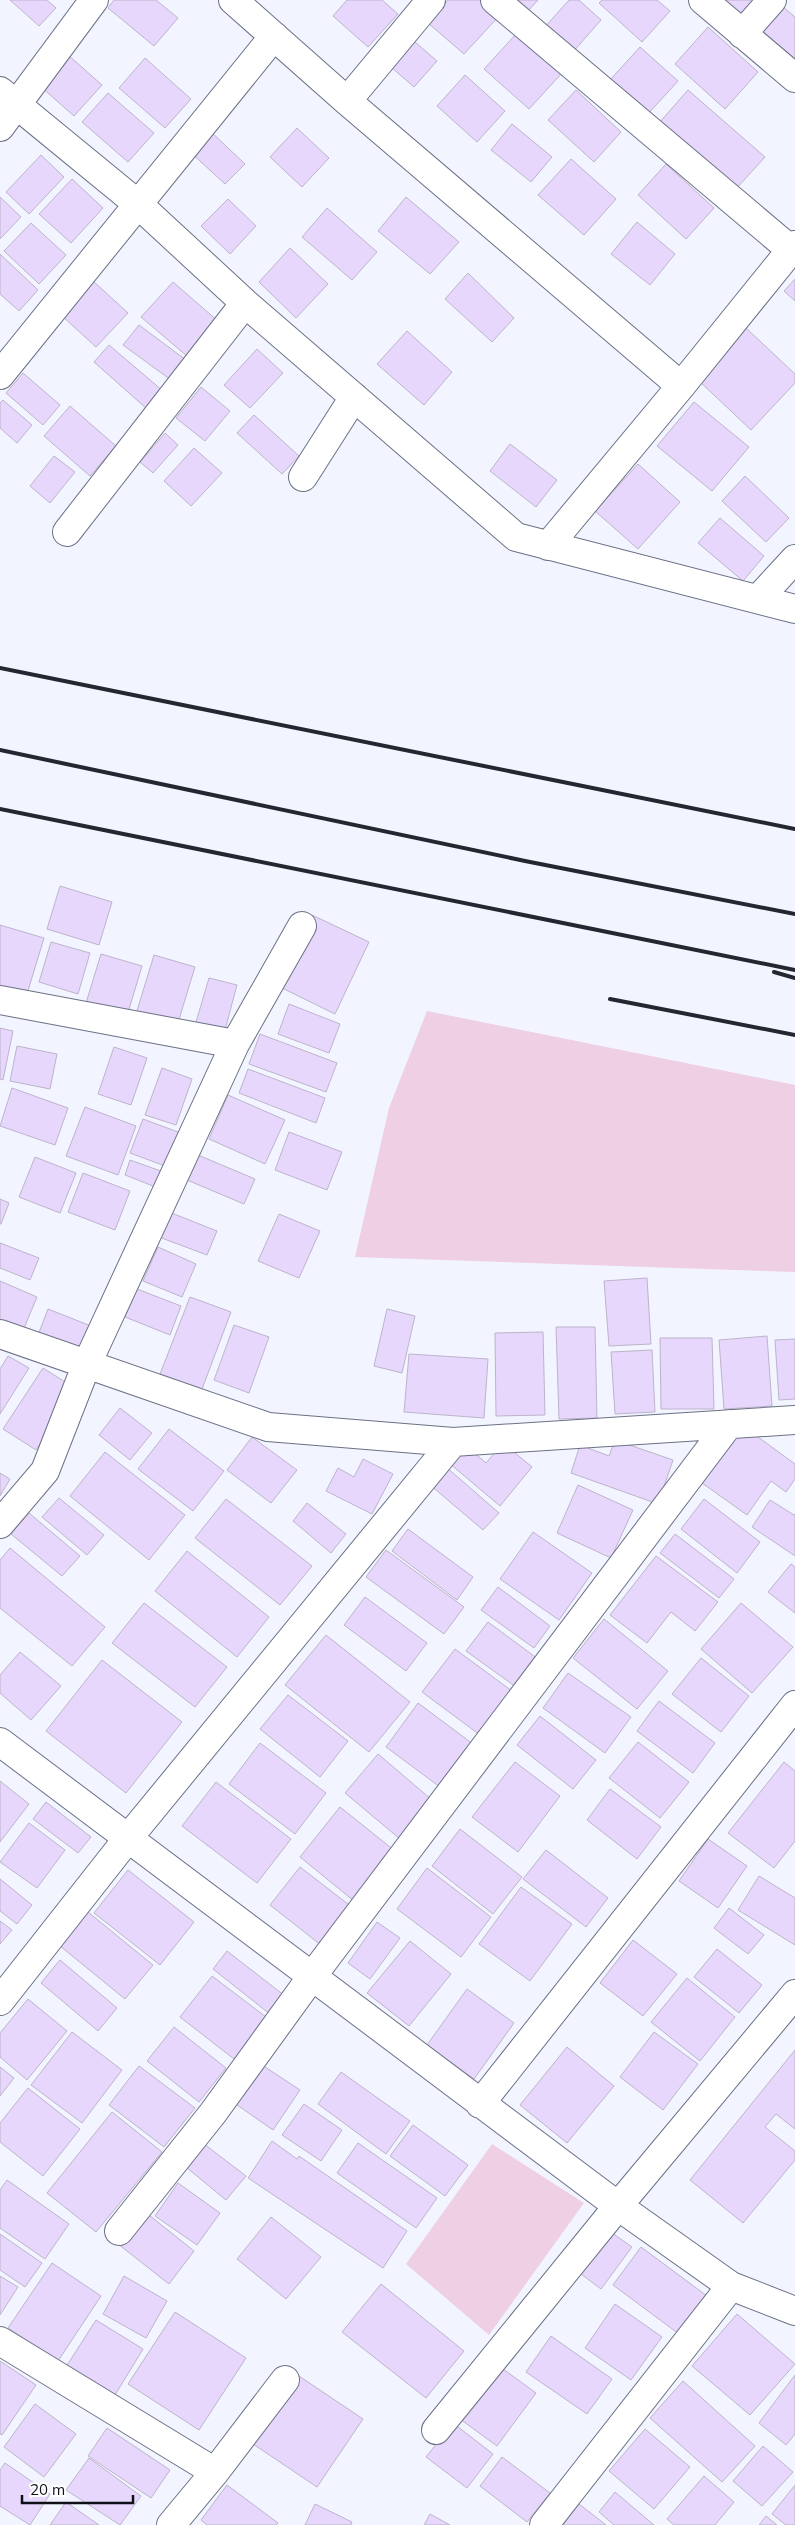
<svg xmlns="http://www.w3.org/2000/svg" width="795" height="2525" font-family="Mulish,sans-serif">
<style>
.green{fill:#eecfe4}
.building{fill:#e7d7fd;stroke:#bdb4ca}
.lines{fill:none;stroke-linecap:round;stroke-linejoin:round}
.minor-casing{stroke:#6b7185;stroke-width:30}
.minor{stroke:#fff;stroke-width:28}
.rail{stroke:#252730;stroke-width:4}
</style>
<rect width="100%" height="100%" fill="#f2f5ff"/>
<path class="green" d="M427 1011 795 1085V1272L355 1257 389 1108Z
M492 2144 584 2203 489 2335 406 2264Z"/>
<path class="building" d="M10 0H47L56 8 39 26Z
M114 0H156L178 18 154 46 108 8Z
M347 0H382L398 14 368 47 333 16Z
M448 0H483L500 15 464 54 428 23Z
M517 0H538L528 11Z
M569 0H579L601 20 572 53 544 28Z
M602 0H657L670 11 642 42 599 3Z
M720 0H761L744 20Z
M776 1 795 17V68L751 30Z
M708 27 758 72 725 109 675 64Z
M517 33 562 73 529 109 484 69Z
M414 41 437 61 414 87 391 67Z
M640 47 678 81 647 115 609 81Z
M67 54 102 85 74 116 40 86Z
M145 58 191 99 165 128 119 88Z
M465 75 505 111 477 142 437 106Z
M576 90 621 132 594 162 548 120Z
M688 90 765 157 735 190 659 123Z
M108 93 154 133 128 162 82 122Z
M512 124 552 157 531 182 491 150Z
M297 128 329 158 302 187 270 157Z
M209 130 245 164 225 184 189 151Z
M41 155 64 177 29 214 6 192Z
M571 159 616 199 584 235 538 195Z
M666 164 714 208 686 239 638 195Z
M72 179 103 208 71 243 39 214Z
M0 197 21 217 0 239Z
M406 197 459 242 430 274 378 231Z
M228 199 256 226 230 254 201 226Z
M327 208 377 252 352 280 302 237Z
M637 222 675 254 650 285 611 254Z
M31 223 66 255 39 284 4 251Z
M290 248 328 284 296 318 259 282Z
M0 254 38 290 19 311 0 294Z
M468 273 514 318 492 342 445 299Z
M795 279V301L784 291Z
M92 280 128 313 96 347 61 315Z
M173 282 219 322 188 357 141 317Z
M139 325 186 360 171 380 123 345Z
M745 327 795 374V383L751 430 697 379Z
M407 331 452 372 424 405 377 364Z
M109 345 163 391 147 409 94 362Z
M257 349 283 373 250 408 224 385Z
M23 373 60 405 43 425 6 393Z
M201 387 230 411 205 441 176 418Z
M3 400 32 425 17 443 0 428V403Z
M694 402 749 447 712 491 657 446Z
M70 406 116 446 90 476 44 436Z
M254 415 299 456 282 474 237 433Z
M165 433 178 445 153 473 140 462Z
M510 444 557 480 536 507 490 471Z
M194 448 222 473 191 506 164 481Z
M54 456 75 472 50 503 30 486Z
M638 464 680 502 638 549 595 511Z
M745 476 789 518 766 542 722 501Z
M720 518 764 556 743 581 698 543Z
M60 886 112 902 99 945 47 929Z
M312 915 369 942 335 1014 278 986Z
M0 925 44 938 27 994 0 986Z
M51 942 90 953 78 994 39 982Z
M101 954 142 966 127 1016 86 1003Z
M154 955 195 967 177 1026 136 1014Z
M209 978 237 985 225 1030 196 1022Z
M289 1004 340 1024 329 1053 278 1034Z
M0 1028 13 1031 3 1080 0 1079Z
M260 1034 337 1063 326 1092 249 1064Z
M17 1046 57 1054 50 1089 10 1081Z
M114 1047 147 1058 131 1105 98 1094Z
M162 1068 192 1079 176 1125 145 1115Z
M248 1069 325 1098 316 1123 239 1093Z
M12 1088 68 1108 55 1145 0 1126Z
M228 1095 285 1120 265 1164 209 1139Z
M85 1107 136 1126 118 1175 66 1156Z
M143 1119 186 1135 173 1169 130 1153Z
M289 1132 342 1152 327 1190 275 1170Z
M198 1155 255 1179 244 1204 187 1180Z
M35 1157 76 1173 60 1213 19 1197Z
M130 1160 169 1174 163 1190 125 1175Z
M83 1173 130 1191 115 1230 68 1212Z
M0 1199 9 1203 1 1224H0Z
M169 1212 217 1231 207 1255 159 1237Z
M279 1214 320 1231 299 1278 258 1261Z
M0 1243 39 1258 30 1280 0 1268Z
M158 1247 196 1264 182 1297 143 1281Z
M647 1278 651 1344 609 1346 604 1281Z
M0 1281 37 1297 22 1333 0 1324Z
M137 1289 181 1306 170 1335 125 1317Z
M190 1297 231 1312 202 1389 160 1374Z
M48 1309 91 1326 78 1359 35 1343Z
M387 1309 415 1316 402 1373 374 1366Z
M234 1325 269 1337 249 1393 214 1380Z
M556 1327H595L597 1418 559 1419Z
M543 1332 545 1415 496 1416 495 1333Z
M767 1336 772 1406 724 1409 719 1340Z
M660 1338H712L714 1409H661Z
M795 1339V1399L779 1400 775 1340Z
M652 1350 655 1412 615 1414 611 1352Z
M409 1354 488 1359 484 1418 404 1412Z
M8 1356 29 1368 0 1414V1369Z
M43 1368 76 1389 36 1450 3 1429Z
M120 1408 152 1433 130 1460 99 1435Z
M743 1426 795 1464V1479L786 1492 771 1481 747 1515 702 1483Z
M169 1429 224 1471 193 1511 138 1469Z
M252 1437 297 1470 271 1503 227 1470Z
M615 1440 673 1460 658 1504 571 1473 580 1445 609 1456Z
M503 1443 532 1467 500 1506 449 1463 465 1445 486 1463Z
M105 1452 185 1515 149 1560 70 1496Z
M363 1459 393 1474 372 1514 326 1491 338 1468 354 1477Z
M445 1466 499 1513 483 1530 429 1484Z
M0 1473 10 1479 0 1496Z
M578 1485 633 1510 611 1558 557 1533Z
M59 1498 104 1535 87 1555 42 1517Z
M226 1499 312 1566 280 1605 195 1538Z
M704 1499 760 1542 737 1573 681 1529Z
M770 1500 794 1515 795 1514V1556L752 1527Z
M307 1503 346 1534 331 1553 293 1521Z
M29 1513 80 1556 62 1576 11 1534Z
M408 1529 473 1577 457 1600 392 1551Z
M533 1532 592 1573 559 1620 500 1579Z
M675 1534 734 1579 719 1598 660 1553Z
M10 1548 105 1627 72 1666 0 1608V1560Z
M386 1550 464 1607 444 1634 366 1577Z
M187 1551 269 1617 237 1657 155 1591Z
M656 1556 718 1602 695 1631 671 1612 647 1643 610 1615Z
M791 1564 795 1567V1613L768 1592Z
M498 1587 550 1626 534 1648 481 1610Z
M365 1597 427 1643 406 1671 344 1625Z
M144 1603 227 1667 195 1707 112 1643Z
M741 1603 793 1647 752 1693 701 1649Z
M604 1619 668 1671 637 1709 573 1658Z
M488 1622 538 1659 516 1687 466 1651Z
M326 1635 410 1702 369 1752 285 1685Z
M455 1649 516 1694 484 1738 422 1692Z
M20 1652 61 1686 31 1720 0 1693V1675Z
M701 1658 749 1696 721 1732 672 1694Z
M102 1660 182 1722 126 1793 46 1731Z
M568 1673 631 1717 605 1753 543 1708Z
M288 1695 348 1741 320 1777 260 1729Z
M659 1701 715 1743 693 1773 637 1731Z
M418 1703 473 1744 440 1787 386 1747Z
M540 1716 596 1760 573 1789 517 1745Z
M638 1742 689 1782 660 1818 609 1778Z
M260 1743 326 1793 295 1834 229 1784Z
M378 1754 438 1805 406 1844 345 1793Z
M515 1762 560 1796 518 1852 472 1817Z
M784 1762 795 1771V1841L774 1868 728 1833Z
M0 1781 29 1804 0 1842Z
M216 1782 291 1839 257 1883 182 1826Z
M610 1789 661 1827 637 1859 587 1820Z
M46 1802 91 1837 78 1853 33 1819Z
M340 1807 400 1855 359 1905 300 1857Z
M29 1823 65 1850 37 1888 0 1862Z
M460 1829 522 1877 493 1914 432 1866Z
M708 1839 747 1866 718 1908 679 1881Z
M546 1850 608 1898 586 1927 523 1879Z
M300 1867 357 1911 326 1949 270 1905Z
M427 1868 491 1917 461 1957 397 1909Z
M128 1870 194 1922 160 1965 94 1913Z
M759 1876 795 1898V1945L738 1910Z
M0 1879 32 1905 17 1924 0 1911Z
M521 1887 572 1924 530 1981 479 1944Z
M729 1908 764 1935 748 1954 714 1928Z
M88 1912 153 1965 125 1999 60 1946Z
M0 1921 12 1930 0 1944Z
M377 1922 400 1938 370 1979 348 1963Z
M633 1940 677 1974 643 2016 600 1983Z
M410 1941 451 1974 409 2026 367 1993Z
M717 1949 762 1985 739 2013 694 1977Z
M227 1951 285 1996 271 2015 213 1969Z
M60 1960 117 2008 98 2031 41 1983Z
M212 1976 266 2017 234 2059 180 2017Z
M687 1978 735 2017 700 2061 651 2022Z
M467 1989 514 2023 474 2079 427 2045Z
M28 1999 67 2031 27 2080 0 2057V2033Z
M174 2027 226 2068 199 2102 147 2061Z
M72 2032 122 2070 82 2123 31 2085Z
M654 2032 698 2064 663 2110 620 2077Z
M567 2047 614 2086 567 2143 520 2105Z
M795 2050V2129L776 2114 765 2127 795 2151V2160L743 2223 690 2180Z
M256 2061 300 2090 273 2130 230 2100Z
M139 2066 195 2108 164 2147 109 2105Z
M0 2067 14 2078 0 2096Z
M341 2072 410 2121 386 2154 318 2104Z
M28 2088 80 2129 43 2176 0 2142V2123Z
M304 2104 342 2130 321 2161 282 2135Z
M112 2112 162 2152 96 2232 47 2193Z
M413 2125 468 2165 445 2196 390 2156Z
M272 2141 297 2159 299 2156 407 2231 383 2268 248 2178Z
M358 2143 437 2198 416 2228 337 2173Z
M204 2144 246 2176 226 2200 186 2167Z
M7 2180 69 2224 45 2259 0 2228V2190Z
M178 2183 220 2213 197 2245 155 2216Z
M144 2211 194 2251 169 2284 118 2244Z
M271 2217 321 2257 286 2299 237 2259Z
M608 2230 632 2247 601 2289 577 2271Z
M0 2234 42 2263 25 2287 0 2270Z
M641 2247 707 2296 679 2334 613 2285Z
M52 2263 101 2296 58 2361 8 2328Z
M0 2276 18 2287 0 2315Z
M124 2276 167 2301 146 2338 103 2314Z
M381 2284 464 2351 426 2398 342 2332Z
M615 2304 662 2337 631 2380 585 2348Z
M175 2312 246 2358 199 2430 128 2384Z
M737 2314 795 2364 750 2415 692 2366Z
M96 2320 143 2349 112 2400 64 2370Z
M551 2336 612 2379 587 2414 526 2372Z
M0 2361 36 2385 2 2435 0 2434Z
M499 2366 536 2393 497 2446 460 2419Z
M795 2375V2434L786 2445 759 2423Z
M299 2376 363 2419 317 2487 253 2444Z
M683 2381 755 2446 722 2482 650 2418Z
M35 2404 76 2434 44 2477 4 2447Z
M453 2423 493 2454 467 2488 426 2457Z
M107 2428 170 2470 151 2498 88 2456Z
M645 2429 690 2467 654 2509 609 2471Z
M763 2446 793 2472 762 2506 733 2481Z
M502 2457 550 2493 527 2522 480 2486Z
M89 2458 141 2496 120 2525 66 2490Z
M5 2463 50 2494 30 2525 0 2506V2470Z
M704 2476 734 2502 715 2525H674L667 2519Z
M227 2485 278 2523 276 2525H207L201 2520Z
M795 2485V2525H786L772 2514Z
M615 2492 654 2525H614L599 2512Z
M66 2502 99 2525H50Z
M315 2504 352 2522 351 2525H305Z
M579 2504 606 2525H563Z
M430 2514 450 2525H424Z
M766 2516 777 2525H759Z"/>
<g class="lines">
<defs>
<path id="minor" d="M233 0 347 101 681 386
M495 0 791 250
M703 0 795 78
M742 34 772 0
M0 91 139 205 245 303 516 537 795 609
M347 101 431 0
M0 127 94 0
M0 375 274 36
M303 477 354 397
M67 532 245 303
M548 546 681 386 795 245
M758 599 795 559
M0 1000 235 1044
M0 1334 268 1427 453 1442 795 1420
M0 1524 45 1471 86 1366 235 1044 302 926
M0 1742 618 2206 731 2286 795 2311
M0 2001 129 1837 453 1442
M480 2104 795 1705
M119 2231 213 2113 313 1975 729 1424
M0 2341 215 2472
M436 2430 618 2206 795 1994
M171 2525 215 2472 285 2380
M544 2525 731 2286"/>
</defs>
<use href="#minor" class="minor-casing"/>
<use href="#minor" class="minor"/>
<path class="rail" d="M0 668 795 829
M0 750 525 861 795 914
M0 809 795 970
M774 972 795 978
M610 999 795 1035"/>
</g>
<path d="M22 2495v8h111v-8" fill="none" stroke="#0e1018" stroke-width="2.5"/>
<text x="30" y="2495" font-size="15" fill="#0e1018" stroke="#ffffff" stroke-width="4" paint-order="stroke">20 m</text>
</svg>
